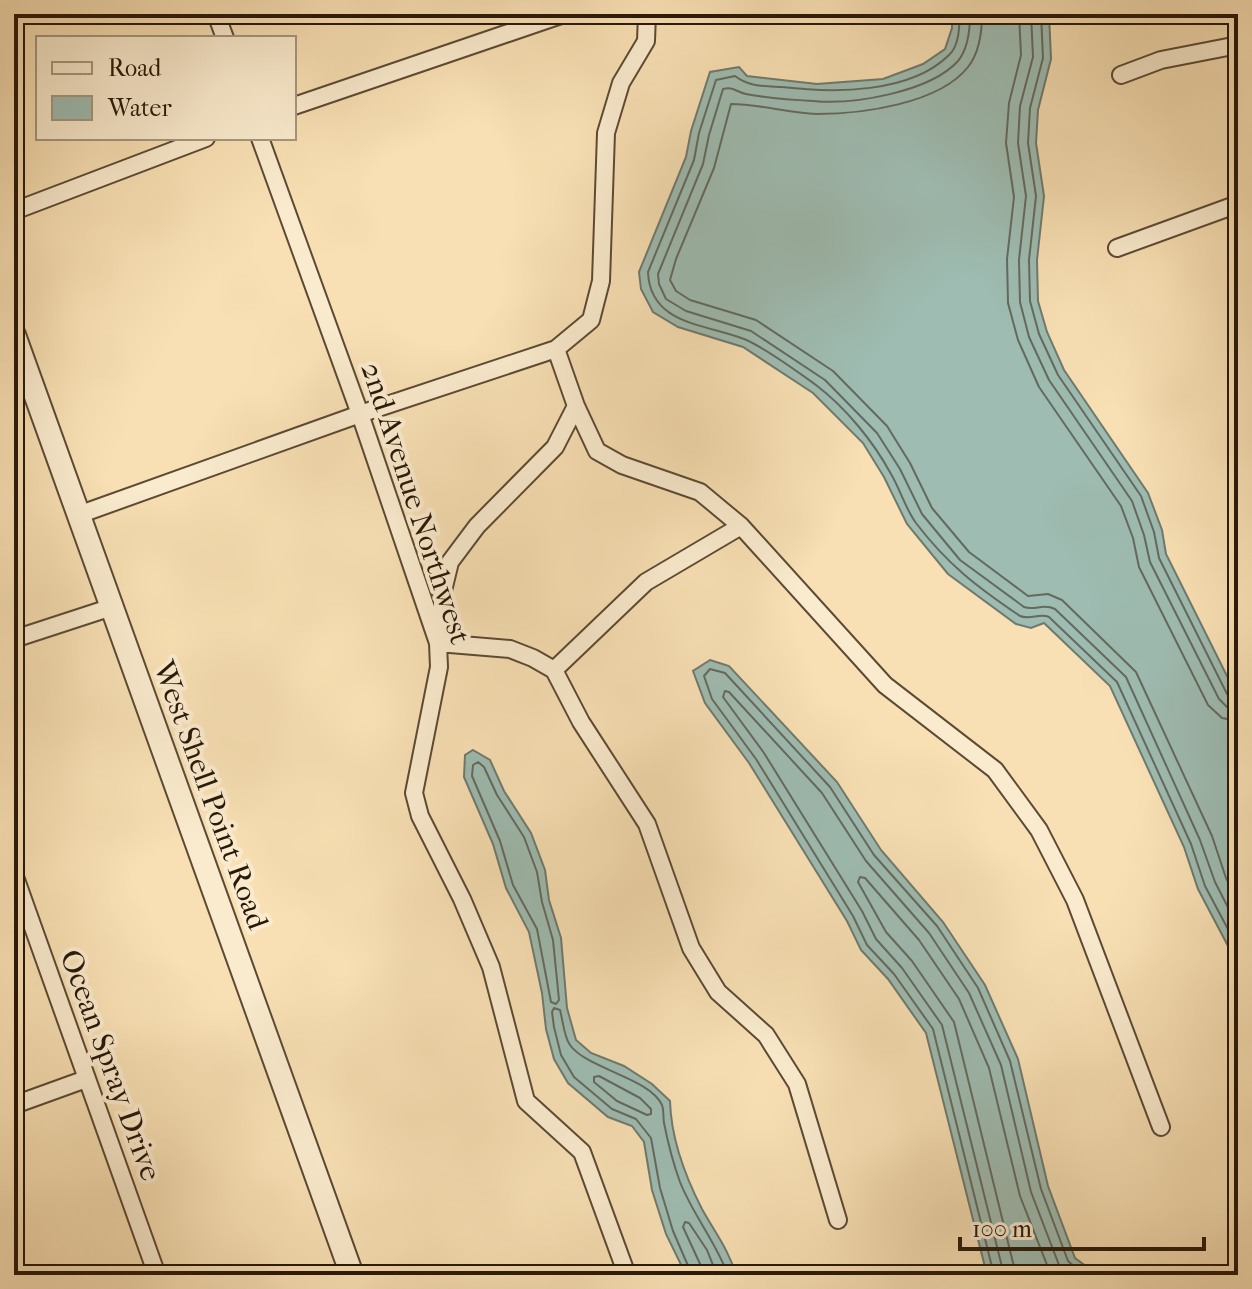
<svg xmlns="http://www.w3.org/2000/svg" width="1252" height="1289" font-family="'IM FELL French Canon',serif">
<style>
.water{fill:#9ebcb2;stroke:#6f7a6e;stroke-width:2}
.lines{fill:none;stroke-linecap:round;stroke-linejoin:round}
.shore{stroke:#636a5e;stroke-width:2}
.minor-casing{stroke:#5c4a34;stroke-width:20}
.tertiary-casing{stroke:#5c4a34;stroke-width:26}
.minor{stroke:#faebce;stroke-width:16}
.tertiary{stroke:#faebce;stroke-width:22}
.labels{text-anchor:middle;stroke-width:8;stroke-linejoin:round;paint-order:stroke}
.street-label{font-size:30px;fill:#281809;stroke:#faebce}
</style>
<rect width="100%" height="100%" fill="#f8e0b4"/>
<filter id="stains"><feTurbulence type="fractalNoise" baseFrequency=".0025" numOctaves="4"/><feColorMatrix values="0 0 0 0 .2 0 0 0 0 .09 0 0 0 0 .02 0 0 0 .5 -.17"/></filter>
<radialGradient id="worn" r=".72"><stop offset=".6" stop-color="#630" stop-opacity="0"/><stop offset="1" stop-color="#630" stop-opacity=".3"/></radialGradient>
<path class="water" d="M952 14H1049L1051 59 1038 110 1036 143 1044 196 1037 260 1038 301 1047 332 1064 370 1148 493 1162 530 1166 554 1238 698V965L1198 889 1184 847 1110 686 1044 623 1031 628 1016 624 948 574 907 524 884 477 863 443 813 393 743 347 678 327 653 312 641 289 639 272 686 157 691 131 710 72 739 67 747 76 817 84 883 79 923 64 945 49 952 28Z
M710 660 729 666 837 782 881 850 943 922 985 985 1018 1059 1048 1186 1075 1258 1098 1275H987L926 1033 888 979 861 950 847 921 749 763 705 703 693 671Z
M473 750 490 760 504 791 531 833 545 870 549 900 561 938 567 1008 576 1040 591 1053 624 1066 652 1084 670 1101C671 1138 685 1176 702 1209 714 1231 729 1250 736 1275H686L666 1234 652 1190 644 1142 632 1126 608 1117 568 1083 554 1059 546 1029 542 993 529 932 506 888 493 844 464 777 465 755Z"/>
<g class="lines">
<path class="shore" d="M959 14C960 26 959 46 949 55 910 94 833 93 782 87 765 86 749 87 735 76L716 80 699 133 694 160 648 272C650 325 706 324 744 339 764 347 798 372 816 385 846 408 873 441 891 474 900 489 905 508 916 523 947 564 977 587 1020 616 1030 620 1040 613 1049 617L1117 682 1191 844 1205 886 1238 948
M970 14C970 28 968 49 958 61 930 92 853 105 813 101 791 100 767 98 746 94 736 92 733 86 723 89L709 135 703 164 658 274 659 284 666 299 686 311 751 331 825 380 877 433 900 469 922 514 960 560 1024 607C1035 611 1043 603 1055 609L1126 677 1200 840 1215 882 1238 927
M982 14C982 31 979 53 968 67 939 104 861 114 817 114 788 113 759 104 731 104L714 168 676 259 670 280 676 291 690 300 756 320 833 371 887 426 910 463 932 508 969 552 1028 596 1048 594 1062 600 1136 672 1212 836 1226 878 1238 901
M1019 14 1021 55 1009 103 1006 143 1014 197 1007 259 1008 303 1018 340 1039 387 1121 506 1133 538 1139 567 1208 705 1222 718 1238 721
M1031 14 1033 57 1020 106 1018 143 1026 196 1019 260 1020 302 1029 337 1049 380 1132 501 1144 535 1150 562 1219 699 1227 707 1238 709
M1041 14 1043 58 1030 108 1028 143 1036 196 1029 260 1030 301 1039 334 1058 375 1141 496 1154 532 1159 558 1227 694 1238 699
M478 762 484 767 497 795 524 837 537 872 542 902 553 940 559 1000 556 1004 551 1002 537 929 513 885 500 841 472 776 473 765Z
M599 1076 640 1098 651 1109V1114L647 1115 617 1101 594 1082V1077Z
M692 1275 673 1231 660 1188 651 1138 636 1119 612 1109 574 1077 561 1055 554 1027 552 1012 554 1008 560 1010C563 1021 564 1037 570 1045 587 1069 650 1078 662 1105 664 1110 663 1118 664 1123 668 1143 673 1163 680 1182 693 1215 716 1242 728 1275
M702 1275 701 1266 683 1227 685 1222 689 1223 707 1250 717 1275
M994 1275 933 1029 894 974 867 945 853 916 756 759 712 699 704 676 710 669 725 673 830 787 874 855 937 926 978 988 1010 1061 1041 1189 1068 1261 1083 1275
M1004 1275 942 1025 902 968 876 939 862 911 764 753 723 697 725 691 729 692 822 793 866 861 929 933 969 993 1001 1065 1031 1192 1059 1265 1067 1275
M1016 1275 954 1022 912 961 886 932 858 882 860 877 865 878 919 940 959 999 989 1068 1020 1196 1051 1275"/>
<defs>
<path id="minor" d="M216 14 225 38
M1121 75 1161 60 1238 45
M294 106 564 14
M260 138 360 414 438 643 439 667 414 793 420 816 462 899 491 967 526 1101 582 1152 627 1275
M14 211 206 138
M1117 248 1238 204
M556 349 576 406 597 451 622 465 700 492 741 526 885 685 995 770 1039 830 1075 900 1161 1127
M576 406 555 447 477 526 450 562 442 595V631L438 643 510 649 533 658 554 670 581 722 647 824 691 948 718 992 766 1035 797 1084 838 1220
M78 515 360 414 556 349 591 320 601 281 606 133 621 83 646 41 647 14
M14 639 112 607
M554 670 646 582 741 526
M14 874 157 1275
M14 1105 86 1079"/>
<path id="tertiary" d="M14 335 352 1275"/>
</defs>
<use href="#minor" class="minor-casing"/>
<use href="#tertiary" class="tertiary-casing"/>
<use href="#minor" class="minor"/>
<use href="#tertiary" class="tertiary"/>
</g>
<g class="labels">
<g class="street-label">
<text transform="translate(416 503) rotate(72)" y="10">2nd Avenue Northwest</text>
<text transform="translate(211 795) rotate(70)" y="10">West Shell Point Road</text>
<text transform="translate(111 1065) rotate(70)" y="10">Ocean Spray Drive</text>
</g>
</g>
<rect width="1252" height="1289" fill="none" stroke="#f8e0b4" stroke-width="48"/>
<rect x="16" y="16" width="1220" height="1257" fill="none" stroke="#281809" stroke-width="4"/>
<rect x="24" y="24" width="1204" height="1241" fill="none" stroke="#281809" stroke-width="2"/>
<rect x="36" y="36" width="260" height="104" fill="#faebce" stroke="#a6977f" stroke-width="2"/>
<rect x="52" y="62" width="40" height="12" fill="#faebce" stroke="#a6977f" stroke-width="2"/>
<text x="108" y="76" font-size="24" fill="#281809">Road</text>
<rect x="52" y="96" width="40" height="24" fill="#9ebcb2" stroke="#a6977f" stroke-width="2"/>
<text x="108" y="116" font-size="24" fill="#281809">Water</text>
<path d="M960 1237v12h244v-12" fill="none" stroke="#281809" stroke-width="4"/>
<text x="972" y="1237" font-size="24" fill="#281809" stroke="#faebce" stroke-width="6" paint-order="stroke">100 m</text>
<rect width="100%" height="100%" filter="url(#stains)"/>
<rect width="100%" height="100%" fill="url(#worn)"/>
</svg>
